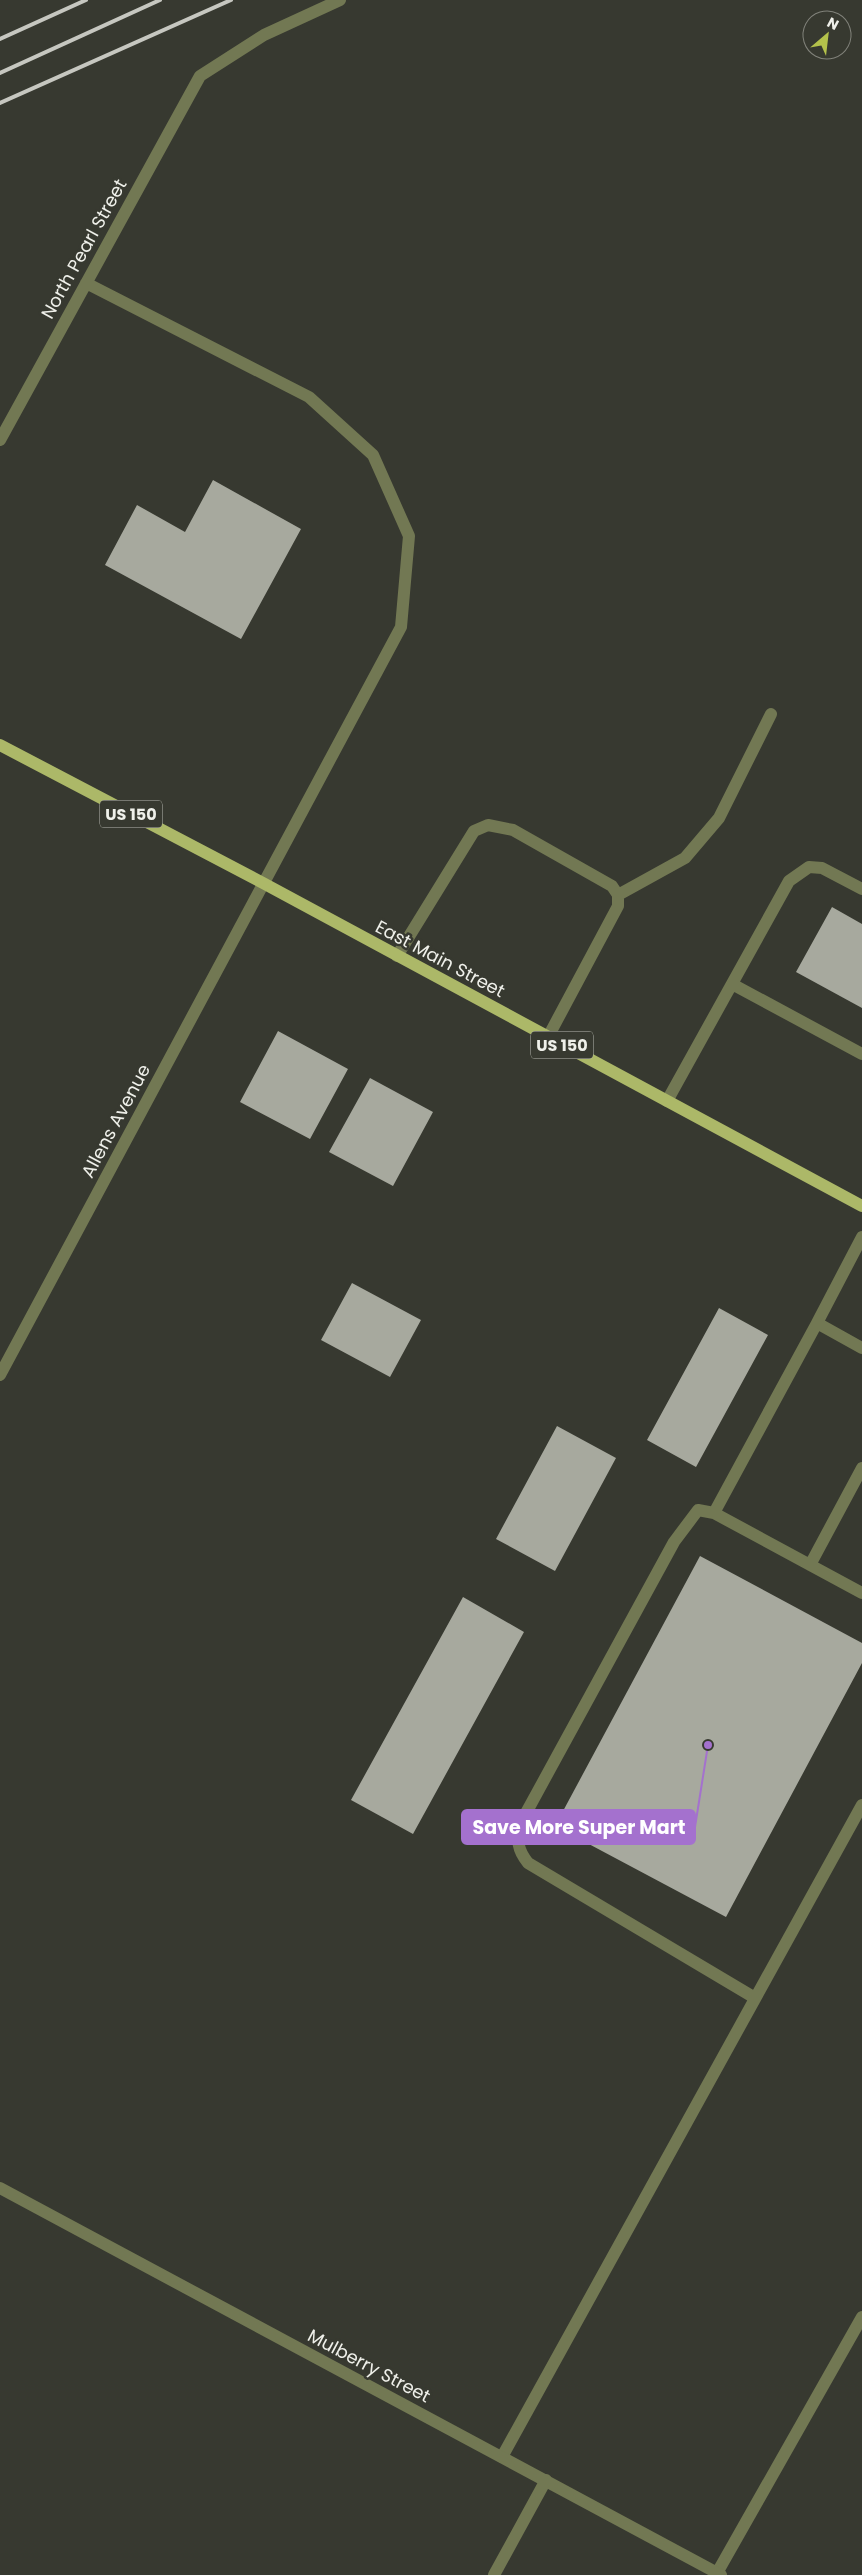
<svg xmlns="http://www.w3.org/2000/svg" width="862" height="2575" font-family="Poppins,sans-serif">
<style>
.building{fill:#a7a99e}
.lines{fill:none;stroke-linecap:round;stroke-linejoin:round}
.service{stroke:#727853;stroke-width:12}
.minor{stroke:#727853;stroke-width:12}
.primary{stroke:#acb868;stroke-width:12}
.rail{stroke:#c6c7c0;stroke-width:4}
.labels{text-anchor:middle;stroke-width:5;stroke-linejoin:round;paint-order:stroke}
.shield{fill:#373930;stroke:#b8b9b2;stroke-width:1}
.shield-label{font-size:16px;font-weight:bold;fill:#eff0ea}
.street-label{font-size:18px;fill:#eff0ea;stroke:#373930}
.leader{fill:none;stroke:#a471ce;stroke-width:2}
.callout-dot{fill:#a471ce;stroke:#373930;stroke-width:2}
.callout{fill:#a471ce;stroke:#a471ce;stroke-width:2}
.callout-label{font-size:19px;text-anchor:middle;font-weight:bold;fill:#fff}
</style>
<rect width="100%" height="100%" fill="#373930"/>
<path class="building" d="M213 480 301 529 241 639 105 565 137 505 185 532Z
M832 907 862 924V1008L796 972Z
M278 1031 348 1069 310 1139 240 1102Z
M370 1078 433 1112 393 1186 329 1152Z
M352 1283 421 1320 390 1377 321 1340Z
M719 1308 768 1335 696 1467 647 1440Z
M557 1426 616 1458 555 1571 496 1539Z
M700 1556 862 1643V1663L726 1917 555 1826Z
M463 1597 524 1632 413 1834 351 1800Z"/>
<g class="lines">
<path class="service" d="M618 895 685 858 719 818 771 714
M397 956 474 831 488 825 513 830 612 886 618 895V906L548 1037
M732 984 862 1054
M667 1101 789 881 809 867 822 868 862 889
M817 1323 862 1237
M862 1348 817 1323 714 1513 862 1593
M714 1513 698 1510 674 1542 520 1824C517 1841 517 1849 528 1863L755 1998
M810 1565 862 1468
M502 2457 862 1805
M717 2573 862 2317"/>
<path class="minor" d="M0 440 200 76 264 35 340 0
M0 1375 401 627 409 536 373 455 309 397 86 283
M0 2188 721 2575
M494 2575 546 2480"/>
<path class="primary" d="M0 745 263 883 862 1206"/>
<path class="rail" d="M0 39 86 0
M0 73 160 0
M0 103 231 0"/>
</g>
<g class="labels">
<g class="shield">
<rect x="100" y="800.5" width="62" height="27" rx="4"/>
<rect x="531" y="1031.5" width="62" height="27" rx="4"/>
</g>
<g class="shield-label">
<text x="131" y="820">US 150</text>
<text x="562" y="1051">US 150</text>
</g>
<g class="street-label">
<text transform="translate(84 249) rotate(-61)" y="6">North Pearl Street</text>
<text transform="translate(440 959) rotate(28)" y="6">East Main Street</text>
<text transform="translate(116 1121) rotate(-62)" y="6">Allens Avenue</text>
<text transform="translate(369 2366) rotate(28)" y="6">Mulberry Street</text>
</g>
</g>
<path class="leader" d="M708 1745L695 1827"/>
<circle class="callout-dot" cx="708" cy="1745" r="5"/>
<rect class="callout" x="462" y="1810" width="233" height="34" rx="5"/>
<g class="callout-label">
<text x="579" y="1834">Save More Super Mart</text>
</g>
<g transform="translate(827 35) rotate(28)"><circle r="24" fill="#373930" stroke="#81827a"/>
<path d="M0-4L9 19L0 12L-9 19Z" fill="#b4c24b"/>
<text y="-8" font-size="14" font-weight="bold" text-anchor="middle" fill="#eff0ea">N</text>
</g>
</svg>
